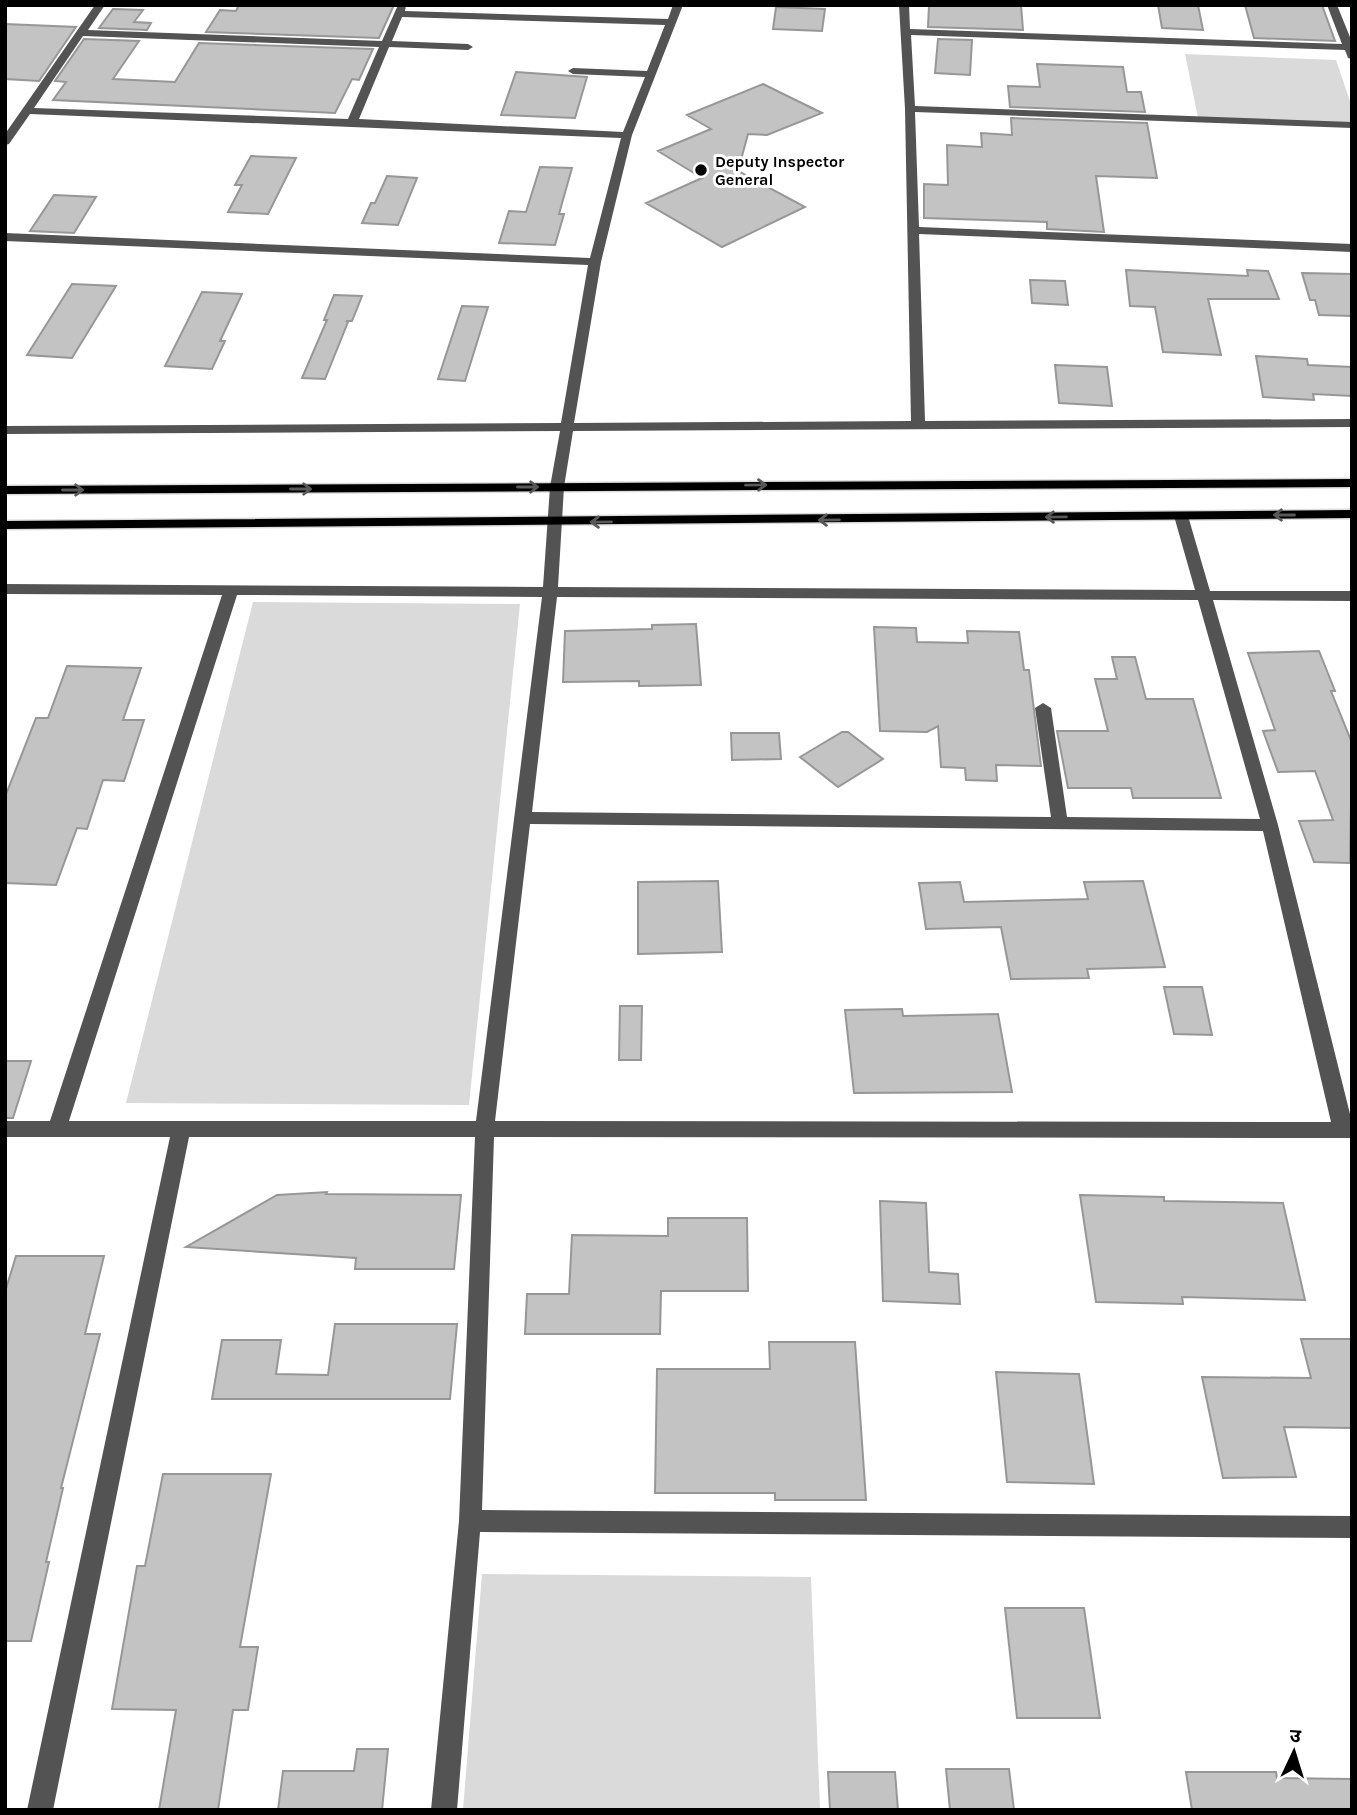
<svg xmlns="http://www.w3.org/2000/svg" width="1357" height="1815" font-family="Karla,'Noto Sans Devanagari',sans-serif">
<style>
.green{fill:#dadada}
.building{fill:#c3c3c3;stroke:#979797;stroke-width:2}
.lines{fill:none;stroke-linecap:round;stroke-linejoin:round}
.major-casing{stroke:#dbdbdb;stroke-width:3}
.minor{fill:#535353;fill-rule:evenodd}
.major{fill:#000;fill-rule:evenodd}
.oneway{stroke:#595959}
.poi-dot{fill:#000;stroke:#fff;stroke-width:2.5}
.labels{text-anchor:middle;stroke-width:6;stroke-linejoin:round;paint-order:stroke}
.far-poi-label{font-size:16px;font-weight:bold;fill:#000;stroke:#fff;text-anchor:start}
</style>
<rect width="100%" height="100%" fill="#fff"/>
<path class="green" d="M1185 54 1336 60 1352 107V124L1198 118Z
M253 602 520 604 469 1105 126 1103Z
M482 1574 811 1577 820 1810H463Z"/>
<path class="building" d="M239 5H394L379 38 206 32 220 10 236 11Z
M929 5H1021L1023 30 928 27Z
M1158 5H1198L1203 30 1162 28Z
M1245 5H1322L1335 41 1254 38Z
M776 7 825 9 822 31 773 29Z
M113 9 143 10 134 22 151 23 147 30 99 28Z
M5 24 76 27 39 81 5 79Z
M84 39 139 41 113 79 175 82 199 43 373 49 359 80 352 79 335 113 53 100 66 82 55 81Z
M938 39 972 40 970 75 935 73Z
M1037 64 1123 67 1127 92H1141L1145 112 1010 107 1008 86 1040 87Z
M516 72 587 77 575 118 501 115Z
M763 84 822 113 767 135 748 134 738 171 805 207 722 247 646 203 702 178 658 151 711 129 687 115Z
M1011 118 1147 123 1157 178 1096 176 1104 232 1047 229V222L924 218V184L948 185 947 145 982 147 981 133 1012 135Z
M251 156 296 158 268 214 228 212 242 185H235Z
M540 167 572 168 559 214H564L555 245 499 243 509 211 526 212Z
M387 176 417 178 398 225 362 223 371 203H375Z
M54 195 96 197 74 233 30 231Z
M1126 270 1248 276 1247 270 1268 271 1279 299H1208L1221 355 1163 352 1155 307 1130 306Z
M1302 273 1352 274V316L1319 315 1315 300H1310Z
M1030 280 1065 281 1068 305 1032 303Z
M72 284 116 286 72 358 27 355Z
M202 292 242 294 220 341H225L212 369 165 366Z
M334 295 362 296 352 321H346L348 322 325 379 302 378 327 320H324Z
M462 306 488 307 465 381 438 379Z
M1256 356 1307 359 1308 365 1352 367V396L1313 394 1314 400 1263 397Z
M1055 365 1107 367 1112 406 1059 403Z
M696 624 701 685 639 686V681L563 682 565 631 652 629V625Z
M874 627 916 628 917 642 968 643 967 631 1019 632 1024 670H1029L1041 766 996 765 997 781 966 780 965 768 941 767 938 726 927 732 880 731Z
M1319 651 1335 691H1331L1352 743 1350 863 1314 862 1299 821 1333 820 1315 771 1278 772 1263 731 1275 730 1248 653Z
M1112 657H1135L1146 699H1193L1221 798H1133L1131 788H1068L1057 731H1108L1095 679H1117Z
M67 666 141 668 123 720H144L124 781 103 780 87 829 77 828 56 885 5 883V797L36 718H48Z
M842 732H848L883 759 838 787 800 757Z
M731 733H779L781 759 732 760Z
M718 881 722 952 638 954V882Z
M1143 881 1165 967 1087 969 1089 978 1011 979 1001 927 926 929 919 883 960 882 964 902 1088 899 1084 882Z
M1164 987H1202L1212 1035 1174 1034Z
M620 1006H642L641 1060H619Z
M902 1009 903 1016 998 1014 1012 1092 854 1093 845 1010Z
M5 1061H31L13 1118H5Z
M327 1192 326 1194 461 1195 454 1269H355L356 1258 186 1247 277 1195Z
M1080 1195 1164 1197V1201L1283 1203 1305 1300 1182 1297 1183 1304 1096 1302Z
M880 1201 926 1203 929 1272 958 1274 960 1304 883 1301Z
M668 1218H747L748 1291H661L660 1334H525L527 1294H569L572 1235 668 1236Z
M16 1256H104L85 1334H100L61 1488H63L46 1562H49L31 1641H5V1292Z
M335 1324H457L450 1399H212L222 1340H281L276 1374 328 1375Z
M1301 1339H1352V1428L1284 1427 1296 1477 1223 1478 1202 1377 1311 1378Z
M769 1342H855L866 1500H775V1493H655L657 1369H770Z
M996 1372 1079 1374 1094 1484 1007 1482Z
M163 1474H271L240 1647H258L248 1710H233L218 1810H159L176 1710 112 1709 137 1566H145Z
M1005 1608H1084L1100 1718H1017Z
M357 1749H388L382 1810H278L283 1771H354Z
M946 1769H1009L1014 1810H950Z
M828 1772H895L898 1810H830Z
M1186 1772H1276L1277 1778 1352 1779V1810H1192Z"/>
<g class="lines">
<defs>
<path id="major" d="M1352 479V487L5 494V486Z
M1352 510V518L5 529V521Z"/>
</defs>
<use href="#major" class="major-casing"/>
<path class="minor" d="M95 5H105L88 30 382 41 398 5H406L405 11 668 19 673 5H683L632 135 601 262 574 423 911 421 905 109 899 5H909L910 29 1342 44 1327 5H1337L1352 42V59L1348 58 1345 50 911 35 915 106 1352 122V128L915 112 919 227 1352 244V252L919 234 925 421 1352 419V427L573 431 564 487 558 587 1195 590 1174 516 1181 512 1188 516 1210 591H1352V601L1213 600 1278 825 1352 1122V1138L494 1137 482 1510 1352 1516V1538L480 1532 457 1810H431L459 1521 475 1137H189L53 1810H27L170 1137H5V1121H50L222 595 5 594V584L543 587 550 487 560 431 5 434V426L561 423 588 265 5 241V233L590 258 621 138 30 114 9 144 5 145V134ZM402 17 665 25 647 71 573 68 568 71 573 74 645 77 623 132 359 119 389 47 468 50 473 47 468 44 392 41ZM83 36 379 47 348 119 34 108ZM237 595 542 597 476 1121H69ZM557 597 1198 600 1260 819 1067 817 1051 708 1043 703 1035 708 1051 817 532 812ZM530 824 1263 831 1331 1122 495 1121Z"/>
<use href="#major" class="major"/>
</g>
<defs><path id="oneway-shaft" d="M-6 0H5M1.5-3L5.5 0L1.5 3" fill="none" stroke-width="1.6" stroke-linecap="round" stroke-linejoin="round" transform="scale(1.75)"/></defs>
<g class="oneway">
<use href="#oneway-shaft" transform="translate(756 485) rotate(-1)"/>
<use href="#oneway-shaft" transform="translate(528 487)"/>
<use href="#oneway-shaft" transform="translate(301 489)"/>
<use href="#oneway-shaft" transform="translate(73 490)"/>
<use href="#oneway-shaft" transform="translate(1284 515) rotate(180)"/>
<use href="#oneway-shaft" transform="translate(1056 517) rotate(179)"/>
<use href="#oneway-shaft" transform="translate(829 520) rotate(179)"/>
<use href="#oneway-shaft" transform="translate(601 522) rotate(179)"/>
</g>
<circle class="poi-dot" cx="701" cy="170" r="7"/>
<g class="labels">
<g class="far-poi-label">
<text x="715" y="167">Deputy Inspector<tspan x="715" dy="18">General</tspan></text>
</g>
</g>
<rect width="1357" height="1815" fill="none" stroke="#000000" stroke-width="14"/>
<g transform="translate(1294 1752) rotate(4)" stroke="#ffffff" stroke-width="5" paint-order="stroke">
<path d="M0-5L12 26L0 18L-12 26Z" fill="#000000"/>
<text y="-10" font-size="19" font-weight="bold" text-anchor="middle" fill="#000000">उ</text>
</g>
</svg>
